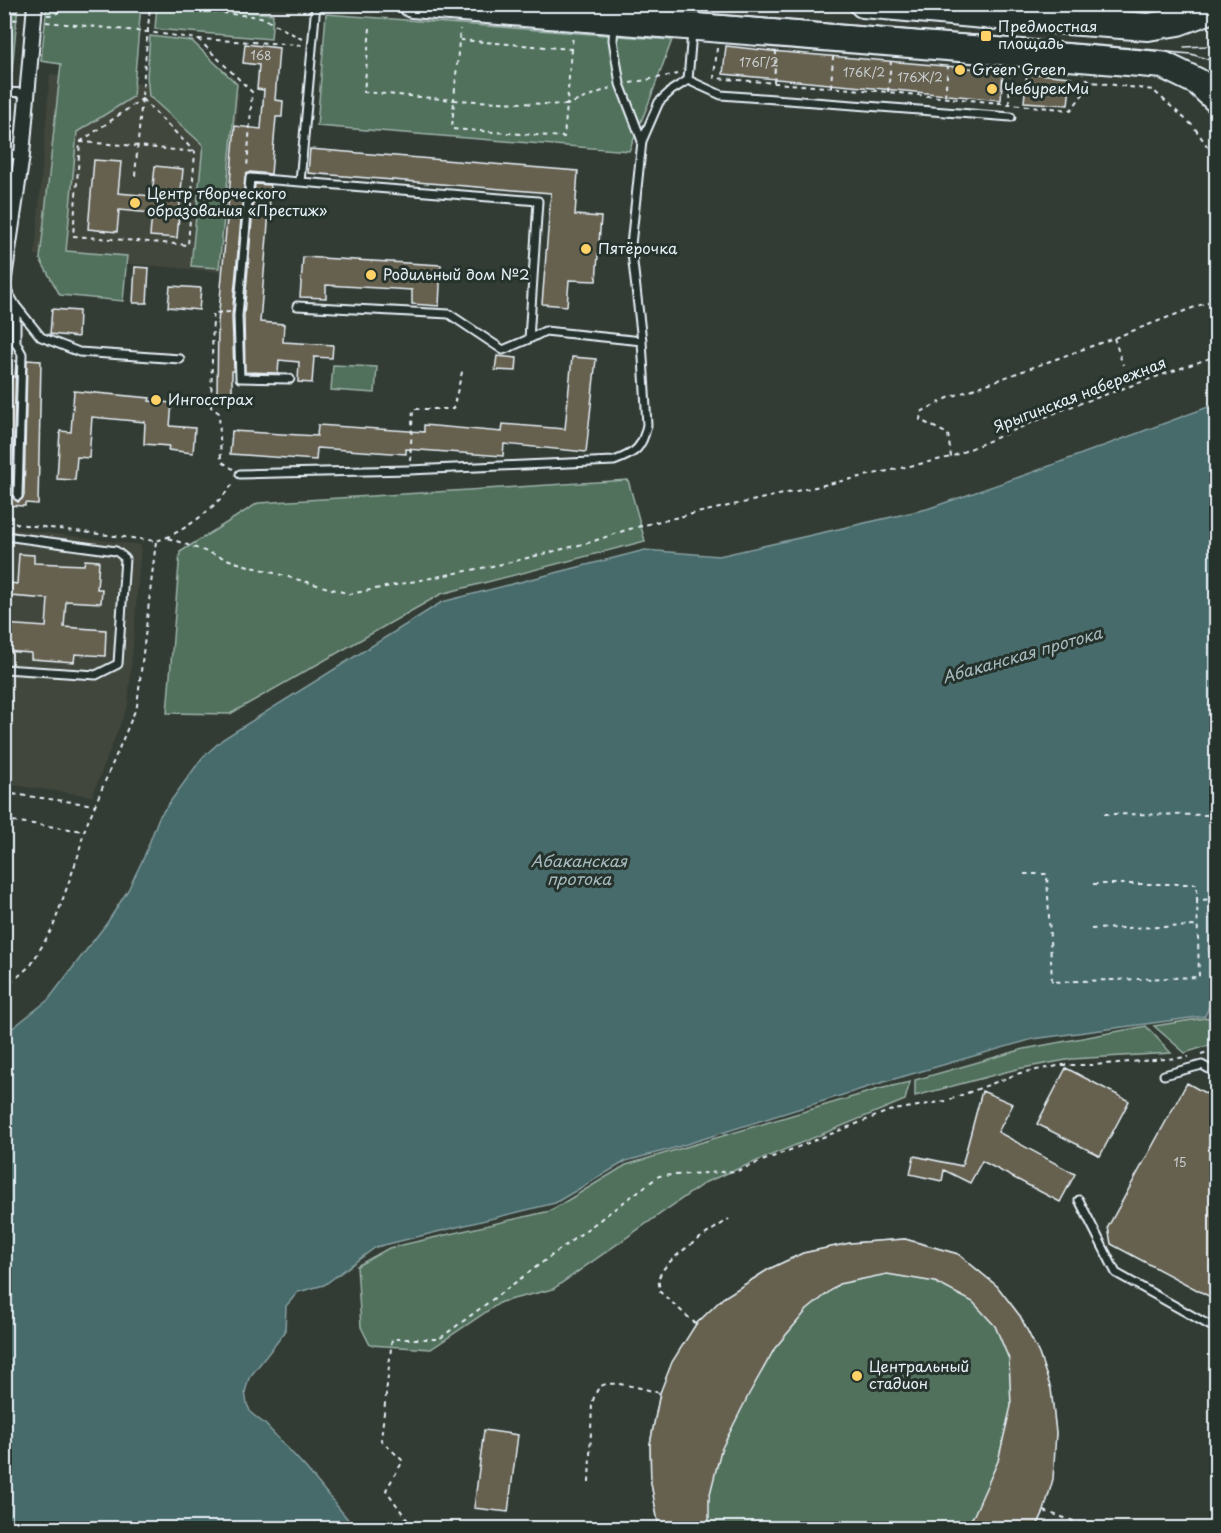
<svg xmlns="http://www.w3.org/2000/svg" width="1221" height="1533" font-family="'Playpen Sans',sans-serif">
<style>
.built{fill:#42473c}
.green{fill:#51715b;stroke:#9cb1aa;stroke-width:1.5}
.water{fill:#466a6a;stroke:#87a0a3;stroke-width:1.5}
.building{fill:#66604f;stroke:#e8f1f8;stroke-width:1.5}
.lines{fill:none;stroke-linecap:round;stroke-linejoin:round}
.lane-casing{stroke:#e8f1f8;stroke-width:11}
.street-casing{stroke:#e8f1f8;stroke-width:18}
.highway-casing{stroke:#e8f1f8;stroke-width:30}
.path{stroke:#e8f1f8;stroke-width:2;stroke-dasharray:4.5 4.5;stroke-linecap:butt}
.lane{stroke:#26332d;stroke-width:7}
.street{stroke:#26332d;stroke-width:14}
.highway{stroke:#26332d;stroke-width:26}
.tram{stroke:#e8f1f8;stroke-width:1.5}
.poi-dot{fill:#ffd166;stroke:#26332d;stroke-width:2}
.labels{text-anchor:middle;stroke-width:6;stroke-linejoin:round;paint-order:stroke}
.number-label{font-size:12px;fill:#c8cdce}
.poi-label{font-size:15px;fill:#e8f1f8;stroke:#26332d;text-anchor:start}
.street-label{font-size:15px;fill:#e8f1f8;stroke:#26332d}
.water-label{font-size:16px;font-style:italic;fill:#a7bbbf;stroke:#26332d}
</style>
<rect width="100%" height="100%" fill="#333c34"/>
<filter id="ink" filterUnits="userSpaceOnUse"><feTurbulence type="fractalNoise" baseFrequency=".0167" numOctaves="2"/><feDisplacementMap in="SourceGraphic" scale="12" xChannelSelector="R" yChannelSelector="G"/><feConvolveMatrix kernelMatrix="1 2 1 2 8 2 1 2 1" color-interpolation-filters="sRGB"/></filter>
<g filter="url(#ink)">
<path class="built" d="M50 74 239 93 222 272 35 255Z
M5 528 141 545 128 704 92 796 5 784Z"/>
<path class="green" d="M1023 4H1081L1129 8 1144 5 1156 4 1159 8 1165 9 1139 16 1022 6Z
M4 5H18L12 72H5Z
M47 5H141L133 97 77 132 66 251 127 256 123 301 60 295 40 259 61 64 41 61Z
M157 5 273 14 271 39 155 29Z
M326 14 672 40 649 102 629 151 317 126Z
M150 36 192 41 237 84 219 268 191 266 203 145 149 96 147 76Z
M333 365 377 367 375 393 331 390Z
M628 480 645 541 441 594 230 714 167 713 180 552 258 503Z
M1216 1005V1043L1185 1053 1154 1026 1211 1017Z
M1146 1026 1171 1053 1072 1059 1017 1069 915 1096V1080L1024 1049Z
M910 1082 905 1100 706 1182 553 1289 501 1302 431 1349 370 1345 361 1327 357 1266 389 1248 550 1211 626 1165 879 1089Z
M905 1239 958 1254 997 1286 1020 1316 1039 1354 1051 1389 1056 1433 1044 1511 1036 1528H659L651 1483 650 1444 660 1393 696 1324 723 1298 769 1269 803 1253 850 1243Z"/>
<path class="water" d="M1216 404V741L1215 742 1216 770V914L1208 949 1216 972V990L1205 1016 1033 1039 884 1082 671 1149 626 1161 555 1203 376 1247 324 1285 298 1292 286 1306 285 1332 249 1378 245 1392 247 1404 251 1413 266 1425 306 1468 355 1528H5V1034L48 1000 107 923 128 890 144 857 159 817 202 758 223 739 442 602 645 550 719 556 927 509 1028 474Z"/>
<path class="building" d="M245 44 279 48 275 100 283 101 282 117H276L271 174 250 172 246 174 245 177 232 316 234 371H232V393H217L218 323 235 126 261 129 264 90 257 89 259 65 243 63Z
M726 46 771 51 1003 71 1001 100 723 74Z
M1027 73 1071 77 1068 105 1024 102Z
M310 149 578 171 575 215 601 217 596 281 569 280 567 306 542 304 551 193 308 173Z
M94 160 121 162 118 193 152 196 155 166 183 169 177 238 150 236 152 213 119 210 117 232 88 229Z
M255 184 270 185 271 187 260 322 284 324 283 342 333 345 332 358 314 357 312 383 298 382 299 362 279 360 278 373 245 372 244 316Z
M303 257 441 265 439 306 412 304V290L326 285V298L300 297Z
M135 267 149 268 147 303H133Z
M170 286 201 288 199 310 168 307Z
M52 309 79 311 78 337 50 334Z
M497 356 517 358 516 371 495 370Z
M572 357 596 359 586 452 504 444 503 456 406 449V454L317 448 316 460 230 454 232 431 317 436 318 425 424 432V425L502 432 503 424 565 429Z
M16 360 12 496 15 500 18 502 22 499 24 496 27 360 41 361 38 504 25 503V506L4 505V403L8 401 9 398 11 377H15Z
M74 391 150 398 149 401 172 403 170 426 195 428 193 453 168 450 169 446 144 444 145 422 92 417 89 458 77 457 75 480 57 479 60 431 71 432Z
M19 554 34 555V563L84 565 85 560 99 561 97 589H102L101 603 66 601 64 627 106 630 105 656 75 654 74 662 31 659V653L4 651V624L46 627 48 599 10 596 11 583 17 584Z
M1066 1068 1129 1101 1100 1156 1037 1124Z
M1187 1083 1216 1099V1300L1111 1244 1108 1227Z
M982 1091 1013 1104 998 1132 1075 1174 1060 1202 982 1161 970 1183 944 1170 942 1181 910 1174 914 1156 962 1166Z
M905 1239 958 1254 997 1286 1020 1316 1039 1354 1051 1389 1056 1433 1053 1479 1044 1511 1036 1528H965L974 1515 998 1461 1011 1406 1009 1359 995 1326 973 1302 935 1282 887 1274 839 1284 807 1310 775 1348 749 1394 721 1450 709 1498V1528H659L651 1483 650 1444 660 1393 672 1362 696 1324 723 1298 769 1269 803 1253 850 1243Z
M484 1430 518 1435 508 1512 474 1508Z"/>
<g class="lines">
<defs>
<path id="lane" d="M693 21 694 4
M614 25 613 40 620 84 642 141
M688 80 721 95 1011 117
M4 92 28 93
M4 154 22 155
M300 182 316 4
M4 285 16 306 41 337 79 352 180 359
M16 306V343L22 354 18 496
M297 306 449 314 503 350 529 339
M4 372 6 374 4 397
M290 379 240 378 238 316 250 178 538 201 529 339 545 331 642 341
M240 474 409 470 614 461C636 453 642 448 647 425L642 341 631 245 642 141 659 102 672 90 688 80 692 32
M4 516 6 517 4 526
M4 529V544
M4 669 96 675 118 664 125 558 116 551 5 536
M1164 1075 1202 1065 1216 1073
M1079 1200 1116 1273 1216 1329"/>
<path id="street" d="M4 278 22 155 35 4"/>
<path id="highway" d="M412 4 1009 52 1163 65 1198 82 1216 99
M863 4 984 15 1148 27 1178 22 1216 8"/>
</defs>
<use href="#lane" class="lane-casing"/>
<use href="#street" class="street-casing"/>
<use href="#highway" class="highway-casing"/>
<path class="path" d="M133 4 261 17 302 39
M4 12 20 13
M47 15H53L74 4
M4 19 20 20
M46 22 148 32 198 39 303 45
M370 28 364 92 454 100 460 29
M198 39 252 92 247 169
M460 40 571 49 573 37
M717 48 714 78 888 92 1071 110 1092 82
M571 49 567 105 610 88
M1086 78 1092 82 1153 90 1194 127 1216 159
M774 82 776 52
M630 83 678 74
M831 87 833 57
M888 92 891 61
M945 96 948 66
M142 99 195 152 188 245 73 236 80 142Z
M454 100 567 105 564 137 452 129Z
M1009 104 1010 71
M80 142 138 146 194 152
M135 176 150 6
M230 312 213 313 211 407 219 413 221 461 233 469
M1114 338 1123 365
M951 457 948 434 920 420 921 412 948 398 1114 338 1216 299
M410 461 413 409H453L463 368
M15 522 18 524 156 541C184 533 218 506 234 482
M168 538 238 563 350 594 507 563 591 542 626 530 656 522 951 457 1067 408 1216 356
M4 793 95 805 137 706 156 541
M1104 814 1216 815
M4 820 84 831
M1024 874H1047L1052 982 1199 977 1197 900
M1093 884H1197V900L1216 899
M1091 929 1198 926
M4 989 31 965 53 927 78 856 84 831 95 805
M1201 1054 1216 1050
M696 1324 660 1292C660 1288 658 1282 659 1278 664 1258 712 1231 729 1219
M589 1482 592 1404C594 1397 596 1390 601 1386 613 1379 647 1390 660 1393
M1044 1511 1094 1528
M413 1528 386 1490 403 1461 381 1440 392 1339H439L659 1176 737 1171 889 1111 946 1101 1020 1073 1063 1065H1094L1189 1057"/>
<use href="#lane" class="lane"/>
<use href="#street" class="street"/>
<use href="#highway" class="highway"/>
<path class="tram" d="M581 4 986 36 1191 54 1216 62
M1184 47 1206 46 1216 43"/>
</g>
</g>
<g class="poi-dot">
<rect x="980" y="30" width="12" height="12" rx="3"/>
<circle cx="960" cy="70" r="6"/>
<circle cx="992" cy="89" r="6"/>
<circle cx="135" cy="203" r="6"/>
<circle cx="586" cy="249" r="6"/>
<circle cx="371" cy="275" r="6"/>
<circle cx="156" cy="400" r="6"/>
<circle cx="857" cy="1376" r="6"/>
</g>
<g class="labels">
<g class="number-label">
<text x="261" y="60">168</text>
<text x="759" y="67">176Г/2</text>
<text x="864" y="77">176К/2</text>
<text x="920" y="82">176Ж/2</text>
<text x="1180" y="1167">15</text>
</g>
<g class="poi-label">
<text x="998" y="32">Предмостная<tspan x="998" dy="17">площадь</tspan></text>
<text x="972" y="75">Green Green</text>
<text x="1004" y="94">ЧебурекМи</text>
<text x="147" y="199">Центр творческого<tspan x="147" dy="17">образования «Престиж»</tspan></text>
<text x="598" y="254">Пятёрочка</text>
<text x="383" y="280">Родильный дом №2</text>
<text x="168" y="405">Ингосстрах</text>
<text x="869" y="1372">Центральный<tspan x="869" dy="17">стадион</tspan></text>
</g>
<g class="street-label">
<text transform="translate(1080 395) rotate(-21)" y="5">Ярыгинская набережная</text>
</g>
<g class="water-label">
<text transform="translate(1022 655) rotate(-16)" y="6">Абаканская протока</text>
<text x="579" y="867">Абаканская<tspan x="579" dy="18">протока</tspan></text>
</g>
</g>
<rect width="1221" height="1533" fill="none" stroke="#26332d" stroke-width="24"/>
<rect x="12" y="12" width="1197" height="1509" fill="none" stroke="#e8f1f8" stroke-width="2" filter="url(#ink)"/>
</svg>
